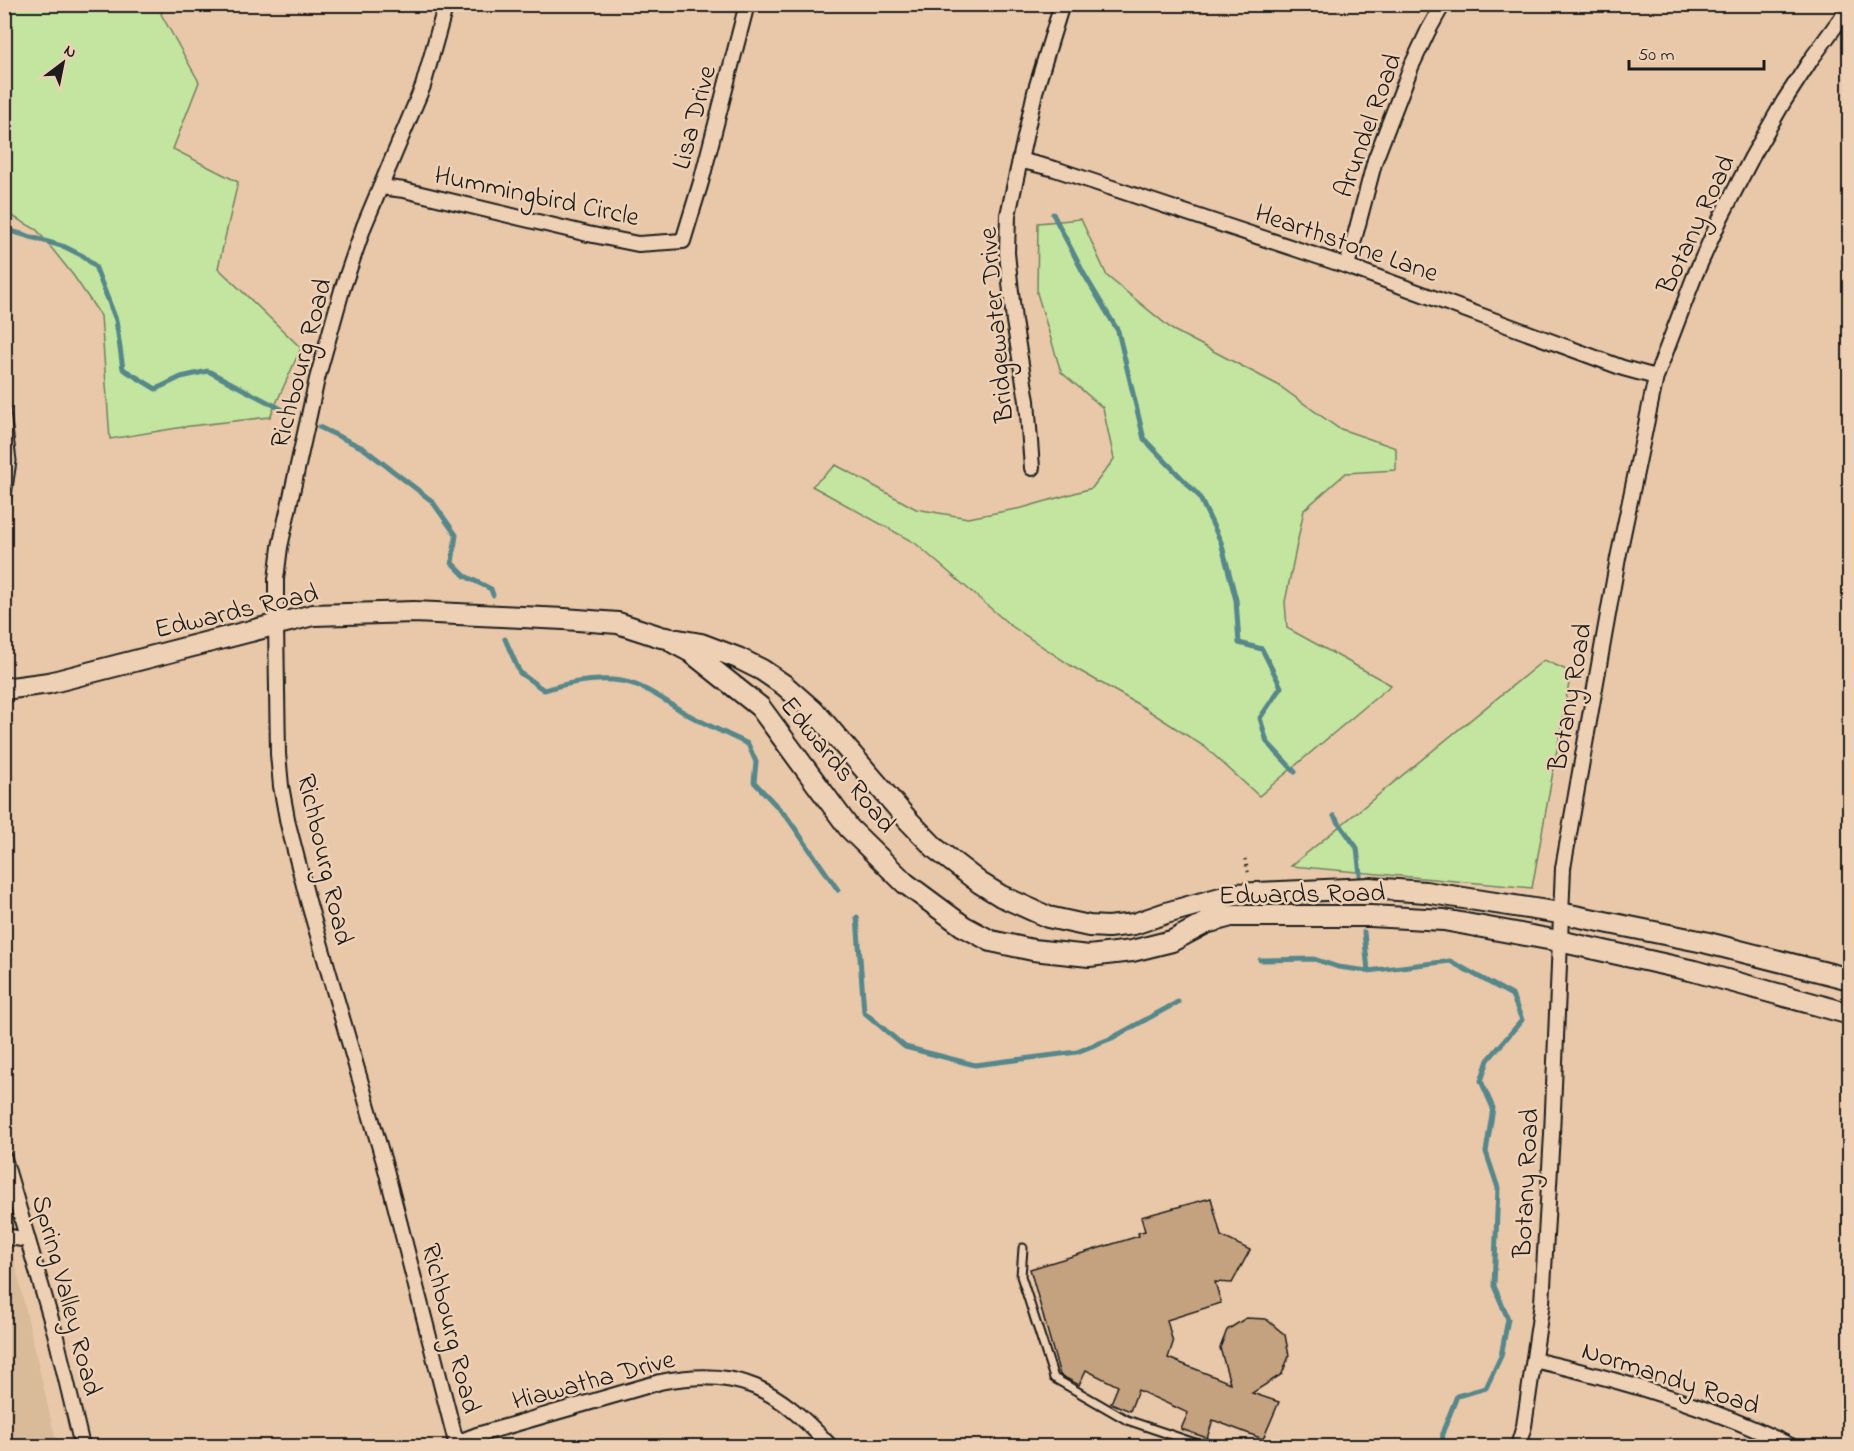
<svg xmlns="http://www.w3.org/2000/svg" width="1854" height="1451" font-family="'Indie Flower',sans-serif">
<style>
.built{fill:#d9ba99}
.green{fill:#c3e59f;stroke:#70805e;stroke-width:1.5}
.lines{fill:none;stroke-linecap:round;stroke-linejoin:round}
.stream{stroke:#56878a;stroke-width:5}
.building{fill:#c4a27f;stroke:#1c1c1c;stroke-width:1.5}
.lane-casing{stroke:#1c1c1c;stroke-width:11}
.street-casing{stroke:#1c1c1c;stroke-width:18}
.secondary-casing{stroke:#1c1c1c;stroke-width:24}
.path{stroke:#1c1c1c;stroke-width:3;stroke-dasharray:1.5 4.5;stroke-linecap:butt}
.lane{stroke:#eed1b5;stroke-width:7}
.street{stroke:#eed1b5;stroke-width:14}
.secondary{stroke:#eed1b5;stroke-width:20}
.labels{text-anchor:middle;stroke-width:5;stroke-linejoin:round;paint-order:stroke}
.street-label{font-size:27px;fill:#1c1c1c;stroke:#eed1b5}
</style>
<rect width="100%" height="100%" fill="#e8c8a9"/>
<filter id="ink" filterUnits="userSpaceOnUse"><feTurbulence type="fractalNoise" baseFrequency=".0167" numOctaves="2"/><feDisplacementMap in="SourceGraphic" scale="12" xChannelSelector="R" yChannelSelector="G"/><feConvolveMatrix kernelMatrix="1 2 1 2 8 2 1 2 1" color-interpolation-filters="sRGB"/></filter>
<g filter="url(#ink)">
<path class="built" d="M5 1257 14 1259 57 1446H5Z"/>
<path class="green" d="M4 5H165L161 14 199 82 173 149 238 182 218 268 301 348 270 417 190 426 110 439 101 316 73 275 37 230 5 212Z
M1081 219 1107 276 1173 330 1278 385 1338 428 1396 448V470L1346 473 1304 510 1285 602 1287 628 1391 685 1259 796 1205 747 1143 707 1073 667 1010 625 915 543 812 486 836 465 916 509 968 518 1022 508 1092 488 1114 459 1103 408 1061 372 1037 293 1038 223Z
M1544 660 1571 672 1532 888 1291 866Z"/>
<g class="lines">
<path class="stream" d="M1053 214 1084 274 1118 331 1144 439 1199 496 1221 542 1236 600 1239 643 1262 649 1281 687 1260 718 1267 742 1295 772
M4 229 65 247 83 256 95 266 116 320 123 369 156 389 181 377 208 371 289 413
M319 427 363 448 432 501 456 535 452 563 465 576 491 589 493 595
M505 639 520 673 544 690C571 682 609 675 636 685 652 691 670 704 685 713 705 724 727 734 748 744L756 762 754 782 787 817 838 890
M1334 816 1357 848 1360 875
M857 917 864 1012 905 1047 975 1065 1077 1052 1112 1038 1178 1002
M1364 932 1368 971
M1260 960 1314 959 1338 967 1368 971 1450 961 1512 995 1522 1020 1488 1060 1481 1081 1493 1108 1486 1152 1498 1188 1494 1286 1508 1319 1501 1356 1486 1388 1457 1396 1443 1431 1442 1446"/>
</g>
<path class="building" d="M1211 1198 1221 1236 1250 1250 1232 1283 1215 1282 1221 1303 1167 1320 1173 1343 1168 1358 1230 1383 1220 1348 1227 1330 1246 1318 1266 1319 1285 1335 1289 1356 1282 1374 1252 1393 1279 1402 1263 1439 1213 1420 1207 1438 1181 1429 1188 1413 1138 1390 1130 1411 1111 1403 1118 1386 1086 1370 1079 1385 1060 1375 1030 1269 1139 1236 1138 1233 1145 1231 1141 1217Z"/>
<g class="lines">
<defs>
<path id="lane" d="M4 396 12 461 4 516
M1023 1248 1021 1276 1054 1378 1127 1420 1204 1446"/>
<path id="street" d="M446 4 423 86 364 226 342 290 317 379 280 547 276 579V624L278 754 281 786 288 824 308 901 384 1162 457 1446
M1019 160 1055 169 1347 266 1623 368 1656 377
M381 187 404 190 588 234 638 244 683 241 701 182 747 4
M1347 266 1375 160 1411 67 1428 31 1443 4
M1032 468 1027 401 1014 321 1007 253 1008 215 1035 92 1062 4
M4 1158 55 1333 82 1446
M4 1236 28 1240
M1534 1360C1622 1380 1710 1406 1791 1446
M456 1443 477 1435 660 1382C739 1366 777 1389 830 1446
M1518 1446 1524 1426 1542 1303 1552 1134 1563 868 1618 558 1656 377 1695 275 1721 217 1752 157 1784 101 1812 58 1850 6"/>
<path id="secondary" d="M674 643 691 652 760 707 849 828 905 883 963 926 991 941 1033 950 1089 956 1132 951 1172 941 1206 923 1231 916H1370L1444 920 1559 941 1694 971 1850 1014
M4 689 49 683 313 615 414 612 564 619 618 623 661 637 701 644 738 658 762 670 784 685 817 714 908 820 936 849 980 883 1001 896 1048 917 1089 926 1108 927 1134 924 1166 913 1235 894 1370 888 1425 892 1560 913 1704 942 1850 979"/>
</defs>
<use href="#lane" class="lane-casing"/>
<use href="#street" class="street-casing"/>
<use href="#secondary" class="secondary-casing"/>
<path class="path" d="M1245 859 1249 875"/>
<use href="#lane" class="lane"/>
<use href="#street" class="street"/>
<use href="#secondary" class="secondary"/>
</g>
</g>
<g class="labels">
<g class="street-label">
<text transform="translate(693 117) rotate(-75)" y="9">Lisa Drive</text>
<text transform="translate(1367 125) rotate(-70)" y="9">Arundel Road</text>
<text transform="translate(537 195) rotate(12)" y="9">Hummingbird Circle</text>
<text transform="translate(1695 224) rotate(-65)" y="9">Botany Road</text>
<text transform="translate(1347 242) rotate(19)" y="9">Hearthstone Lane</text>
<text transform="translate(995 325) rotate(-95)" y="9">Bridgewater Drive</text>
<text transform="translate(300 363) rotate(-75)" y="9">Richbourg Road</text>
<text transform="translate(236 610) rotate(-13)" y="9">Edwards Road</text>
<text transform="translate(1569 697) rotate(-80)" y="9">Botany Road</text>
<text transform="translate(839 764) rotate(51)" y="9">Edwards Road</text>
<text transform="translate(326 859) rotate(77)" y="9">Richbourg Road</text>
<text transform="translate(1302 893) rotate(-1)" y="9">Edwards Road</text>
<text transform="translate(1525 1183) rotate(-87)" y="9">Botany Road</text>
<text transform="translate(68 1295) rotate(75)" y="9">Spring Valley Road</text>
<text transform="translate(452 1328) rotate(76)" y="9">Richbourg Road</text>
<text transform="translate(1671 1377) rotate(18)" y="9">Normandy Road</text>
<text transform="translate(593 1379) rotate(-15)" y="9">Hiawatha Drive</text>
</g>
</g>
<rect width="1854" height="1451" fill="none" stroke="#eed1b5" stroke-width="24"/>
<rect x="12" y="12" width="1830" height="1427" fill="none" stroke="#1c1c1c" stroke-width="2" filter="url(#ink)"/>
<g transform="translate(63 63) rotate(32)" stroke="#eed1b5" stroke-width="4.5" paint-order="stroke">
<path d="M0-4.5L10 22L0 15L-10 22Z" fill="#1c1c1c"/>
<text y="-9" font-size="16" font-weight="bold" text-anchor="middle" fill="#1c1c1c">N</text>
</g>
<path d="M1629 60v9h135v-9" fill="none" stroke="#1c1c1c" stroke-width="3"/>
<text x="1638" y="60" font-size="18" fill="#1c1c1c" stroke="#eed1b5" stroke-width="4.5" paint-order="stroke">50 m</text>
</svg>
